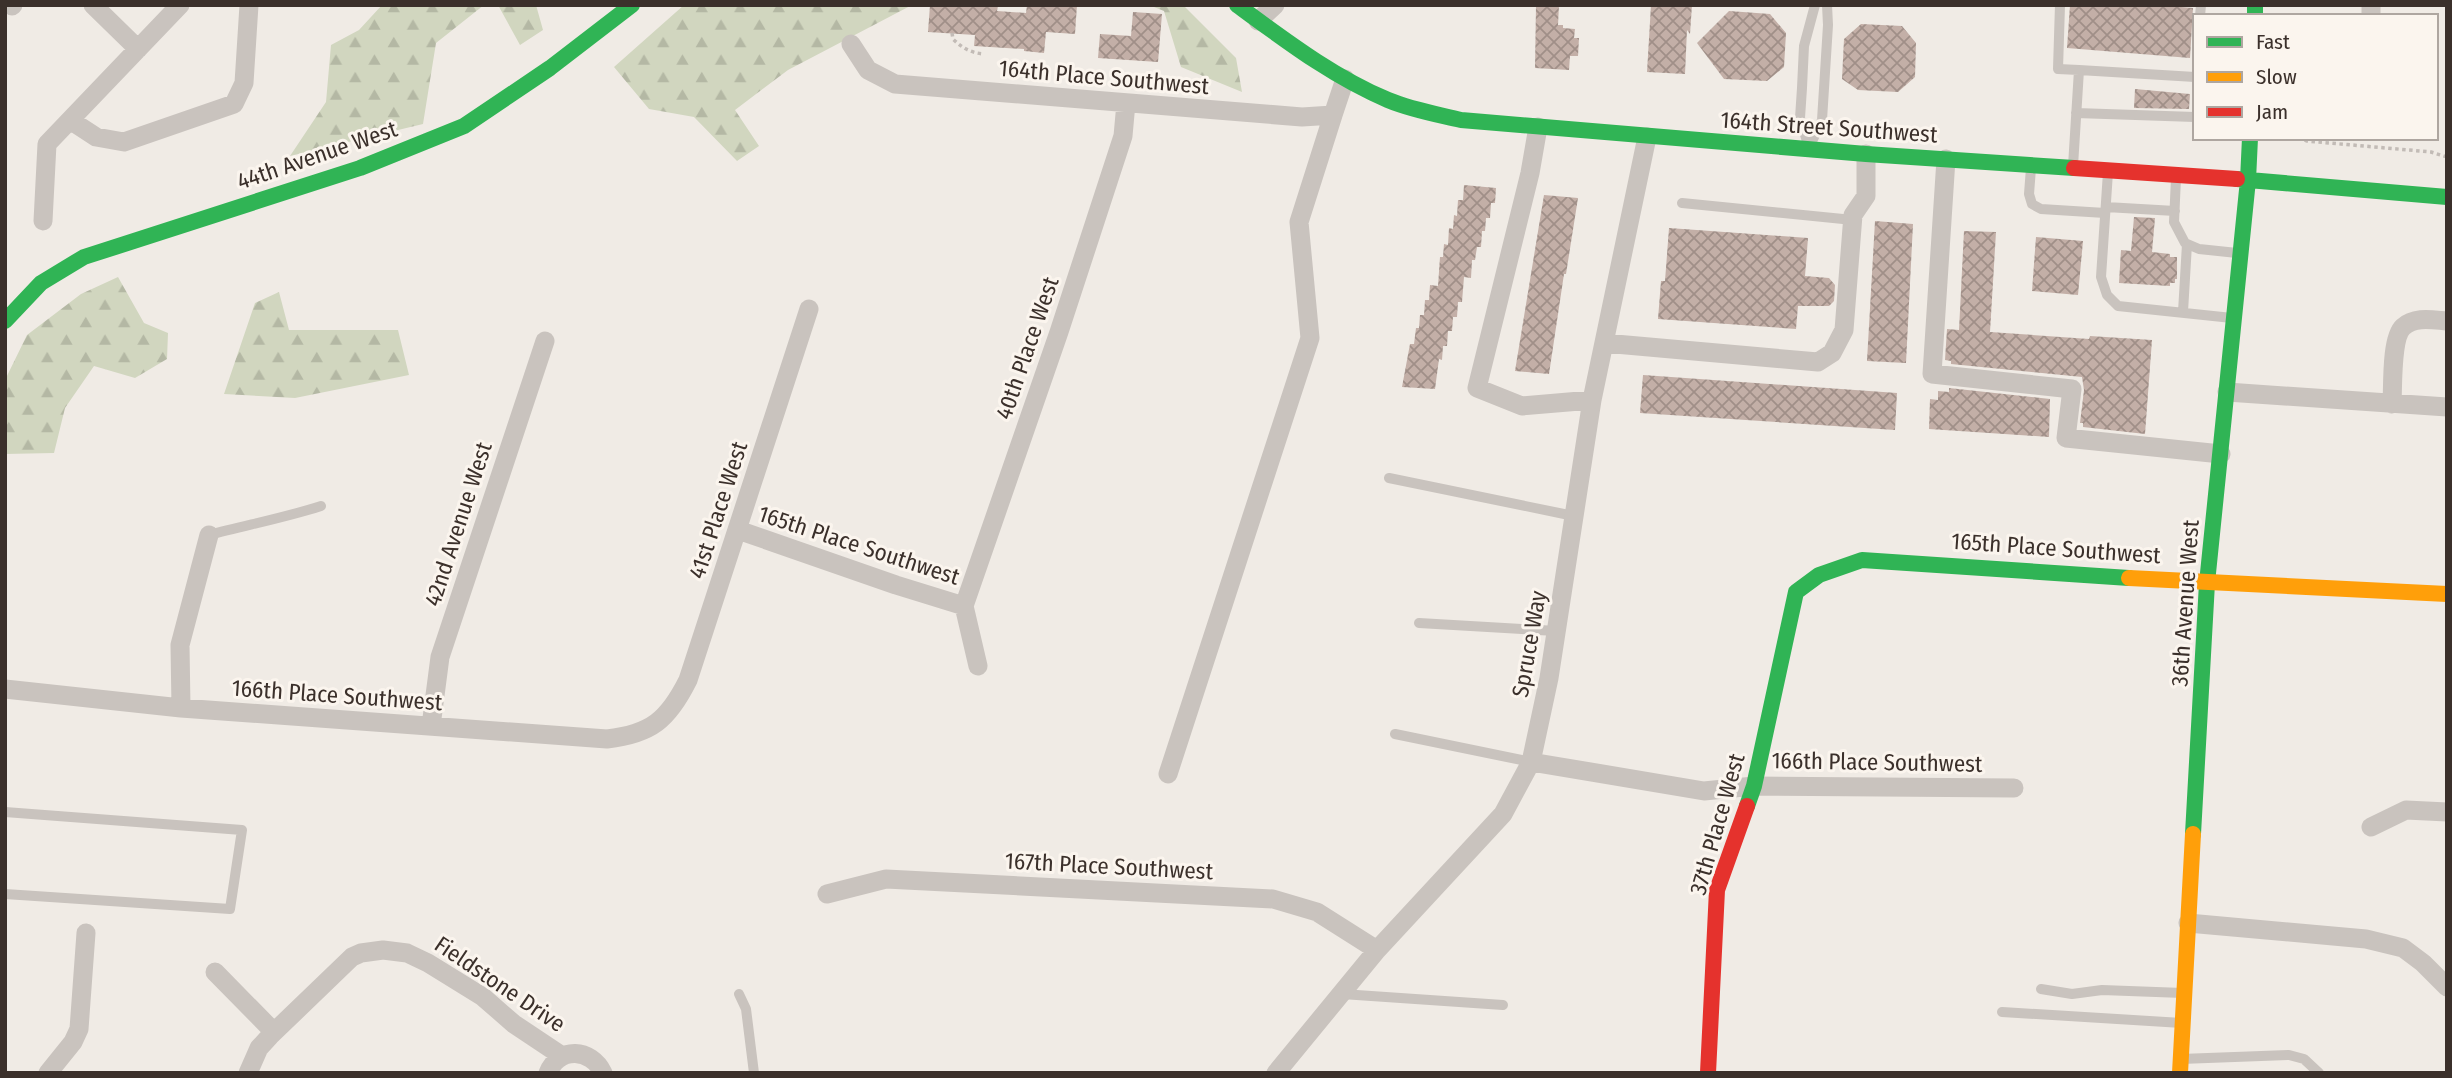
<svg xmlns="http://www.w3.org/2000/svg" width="2452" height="1078" font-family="'Fira Sans Condensed',sans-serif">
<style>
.forest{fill:url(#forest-firs)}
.building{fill:url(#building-cross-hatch)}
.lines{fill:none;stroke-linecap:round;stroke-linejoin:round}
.path{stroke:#c2bbb6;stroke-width:3.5;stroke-dasharray:3.5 3.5;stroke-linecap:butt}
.lane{stroke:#c9c3be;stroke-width:10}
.street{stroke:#c9c3be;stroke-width:19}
.fast{stroke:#30b455;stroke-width:16}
.slow{stroke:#ff9f0a;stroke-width:16}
.jam{stroke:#e5322d;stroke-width:16}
.labels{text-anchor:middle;stroke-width:6;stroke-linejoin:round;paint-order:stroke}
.street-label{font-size:23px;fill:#3b302b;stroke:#fbf5ee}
</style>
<defs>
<pattern id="forest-firs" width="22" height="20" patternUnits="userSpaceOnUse" patternTransform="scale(1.75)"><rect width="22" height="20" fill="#d1d6bf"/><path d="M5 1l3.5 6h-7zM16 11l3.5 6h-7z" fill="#b4b8a4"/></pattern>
<pattern id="building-cross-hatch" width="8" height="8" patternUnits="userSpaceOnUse" patternTransform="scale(1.75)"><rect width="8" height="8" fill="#c3afa7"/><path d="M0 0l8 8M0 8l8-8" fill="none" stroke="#a08f88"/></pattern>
</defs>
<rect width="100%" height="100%" fill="#f0ebe5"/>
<path class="forest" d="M382 5H484L436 43 423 124 290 156 326 102 331 45 359 30Z
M498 5H536L543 30 520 45Z
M684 5H912L788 70 735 110 759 146 737 161 694 117 649 109 614 67Z
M1149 5H1183L1236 58 1242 92 1181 67 1164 11Z
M118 277 144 323 168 333 167 359 135 378 94 366 65 408 54 453 5 454V380L27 335 81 294Z
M279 292 289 330H398L409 375 295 398 224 394 255 303Z"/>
<path class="building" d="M930 5 998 6 997 11 1026 13 1027 5H1077L1075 34 1046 32 1044 53 1024 51V49L974 46 975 35 928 32Z
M1536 5H1559L1558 25H1563V28L1575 29 1574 38H1579L1578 56H1570L1569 70 1535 68Z
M1651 5H1692L1690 34 1687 30 1685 74 1647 72Z
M2070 5H2158L2193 8 2190 58 2067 48Z
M1729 11 1770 14 1786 33 1784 67 1767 81 1724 79 1697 43Z
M1133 12 1162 14 1158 62 1098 58 1100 34 1131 36Z
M1861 24 1902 26 1916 43 1915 77 1898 92 1858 90 1842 79 1844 39Z
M2135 89 2190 94 2189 109 2134 108Z
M1464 185 1496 188 1495 203H1491L1490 218H1486L1485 231H1482L1481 247H1477L1475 260H1472L1471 278 1464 277 1462 302H1458L1457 317H1453L1452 331H1448L1447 346H1443L1442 360 1439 359 1435 389 1402 387 1410 344H1414L1416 328H1419L1420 315H1424L1425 300H1429L1430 285 1438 286 1440 257H1443L1444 244 1448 245 1449 228 1453 229 1454 215 1457 216 1458 200H1463Z
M1544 195 1578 198 1566 274H1564L1549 374 1515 371Z
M2134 217 2155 218 2152 252 2170 254V257H2177V279H2175V283H2170V286L2119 283 2121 250 2131 251Z
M1875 221 1913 224 1906 363 1867 361Z
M1669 228 1808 238 1805 276 1829 278 1835 285 1834 301 1829 306H1798L1796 329 1658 319 1661 281H1665Z
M1964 231 1996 232 1990 332 2089 339 2090 336 2152 340 2145 434 2083 427V423H2080L2084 390 2082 377 1951 364V361L1945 360 1947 329 1959 330Z
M2036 237 2083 241 2078 295 2032 291Z
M1643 375 1897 393 1895 430 1640 413Z
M1949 388 2050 399 2049 437 1929 429 1930 399 1938 400V391L1949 392Z"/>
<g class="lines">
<path class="path" d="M952 33 953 39C962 48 971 53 984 54
M2298 138 2307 141 2431 152 2447 157"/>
<path class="lane" d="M2060 5 2058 69 2079 70
M2200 16 2201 5
M2076 113 2195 117
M1809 148 1800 118 1802 88 1804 46 1815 5
M1809 148 1822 120 1828 25 1827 5
M2073 166 2079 70 2195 77
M2031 168 2029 194 2032 204 2041 209 2105 213
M2108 172 2101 277 2107 295 2118 306 2232 318
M2176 178 2174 222 2185 243 2199 249 2237 253
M1682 203 1853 220
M2106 207 2175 211
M2183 312 2187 244
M1389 478 1574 516
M209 535C246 525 284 518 321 506
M1419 623 1556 631
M1395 734 1531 762
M5 812 242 830 230 909 5 894
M2041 989 2072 994 2102 990 2183 993
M739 994 746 1009 754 1073
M1342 994 1503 1005
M2002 1012 2182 1023
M2181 1059 2289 1055 2304 1059 2319 1073"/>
<path class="street" d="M93 5 138 49
M12 6 13 5
M2371 16V5
M1258 21 1275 5
M851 44 868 70 895 84 1302 117 1333 115 1345 79
M70 120 96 137 124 142 234 104 244 83 249 5
M1538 127 1530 173 1477 388 1522 406 1592 400
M1946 159 1932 374 2072 389 2066 438 2221 454
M43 221 47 144 180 5
M1604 343 1818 362 1832 353 1844 330 1853 215 1866 196V154
M2227 392 2447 407
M2392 404C2393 387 2391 338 2403 327 2415 316 2433 320 2447 321
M738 530 896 585 964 606
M964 606 1059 332 1123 136 1126 103
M964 606 978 666
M5 689 181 708 607 739C651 734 668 720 688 680L809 309
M181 708 180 645 209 535
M431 726 440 657 545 341
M1531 762 1704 791 1754 786 2014 788
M1168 774 1310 338 1299 222 1333 115
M2371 827 2406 810 2447 812
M827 894 886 879 1273 899 1317 912 1377 950
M2188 923 2366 939 2403 948 2423 963 2447 987
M215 972 274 1032
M48 1073 73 1042 79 1029 86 933
M248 1073 259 1048 270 1036 352 957 361 953 383 950 407 953 428 963 483 997 514 1024 562 1056
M548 1073C559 1046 591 1048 603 1073
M1276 1073 1377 950 1503 814 1531 762 1549 678 1592 400 1647 137"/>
<path class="fast" d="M1237 5C1285 40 1333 77 1388 100 1412 110 1436 114 1461 120L1866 154 2074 168
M2255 5V16
M2237 179 2447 197
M5 321 41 283 84 257 360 168 464 126 550 68 632 5
M1747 806 1754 786 1796 592 1819 575 1862 560 2129 578
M2193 834 2207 583 2248 180 2250 138"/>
<path class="slow" d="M2129 578 2447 594
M2180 1073 2193 834"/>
<path class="jam" d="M2074 168 2237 179
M1708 1073 1717 890 1747 806"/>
</g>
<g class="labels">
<g class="street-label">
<text transform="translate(1104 77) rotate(5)" y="8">164th Place Southwest</text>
<text transform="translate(1829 127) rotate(4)" y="8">164th Street Southwest</text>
<text transform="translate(317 155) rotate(-19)" y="8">44th Avenue West</text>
<text transform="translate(1027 348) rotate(-71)" y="8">40th Place West</text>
<text transform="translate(718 510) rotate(-72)" y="8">41st Place West</text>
<text transform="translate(458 524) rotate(-72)" y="8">42nd Avenue West</text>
<text transform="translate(859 545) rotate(18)" y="8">165th Place Southwest</text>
<text transform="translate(2056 548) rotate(4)" y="8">165th Place Southwest</text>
<text transform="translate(2185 603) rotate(-86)" y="8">36th Avenue West</text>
<text transform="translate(1529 644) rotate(-80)" y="8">Spruce Way</text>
<text transform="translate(337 695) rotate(4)" y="8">166th Place Southwest</text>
<text transform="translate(1877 762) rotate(1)" y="8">166th Place Southwest</text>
<text transform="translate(1717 824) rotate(-74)" y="8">37th Place West</text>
<text transform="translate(1109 866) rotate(3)" y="8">167th Place Southwest</text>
<text transform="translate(500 984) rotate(34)" y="8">Fieldstone Drive</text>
</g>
</g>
<rect width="2452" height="1078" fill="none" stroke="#3b302b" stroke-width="14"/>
<rect x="2193" y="14" width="245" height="126" fill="#fbf5ee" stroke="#aea6a0" stroke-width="2"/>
<rect x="2207" y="37" width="35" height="10" fill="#30b455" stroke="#aea6a0" stroke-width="2"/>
<text x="2256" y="49" font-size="21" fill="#3b302b">Fast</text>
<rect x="2207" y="72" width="35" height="10" fill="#ff9f0a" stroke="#aea6a0" stroke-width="2"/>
<text x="2256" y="84" font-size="21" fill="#3b302b">Slow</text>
<rect x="2207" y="107" width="35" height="10" fill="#e5322d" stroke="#aea6a0" stroke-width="2"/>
<text x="2256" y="119" font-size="21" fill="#3b302b">Jam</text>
</svg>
